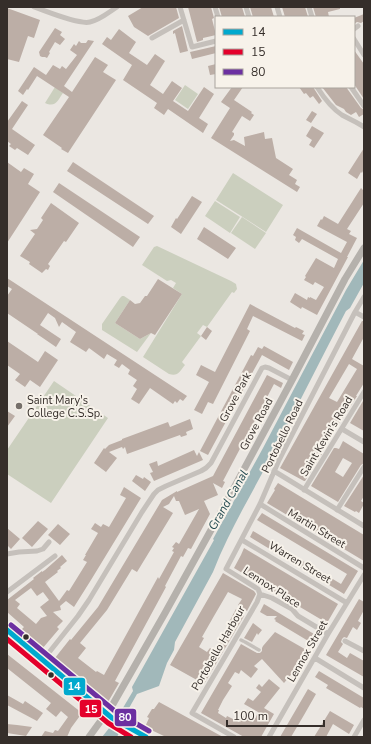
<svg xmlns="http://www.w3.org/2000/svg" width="371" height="744" font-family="'Nunito Sans',sans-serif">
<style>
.green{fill:#cbcfbe}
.water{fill:#a1b8ba}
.building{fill:#bcaea6;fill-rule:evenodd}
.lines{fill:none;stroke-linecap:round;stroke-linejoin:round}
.pedestrian{stroke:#c5c0bb;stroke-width:3.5}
.minor{stroke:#c5c0bb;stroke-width:5}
.secondary{stroke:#b5b1ac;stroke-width:7}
.bus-1-casing{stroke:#f7f2ea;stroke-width:8}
.bus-2-casing{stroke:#f7f2ea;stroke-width:8}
.bus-3-casing{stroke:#f7f2ea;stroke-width:8}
.bus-1{stroke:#00a9ce;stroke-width:5}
.bus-2{stroke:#e4002b;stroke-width:5}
.bus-3{stroke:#6c30a1;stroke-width:5}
.poi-dot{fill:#756f6a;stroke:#f7f2ea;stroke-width:1.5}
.bus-dot{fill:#352e2a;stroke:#f7f2ea;stroke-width:1.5}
.labels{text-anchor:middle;stroke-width:4;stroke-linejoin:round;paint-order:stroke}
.street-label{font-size:11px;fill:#352e2a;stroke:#f7f2ea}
.poi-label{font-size:11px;fill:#352e2a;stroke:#f7f2ea;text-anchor:start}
.water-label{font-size:12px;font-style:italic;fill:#244b51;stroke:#f7f2ea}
.line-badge{stroke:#f7f2ea;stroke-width:1.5}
.badge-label{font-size:11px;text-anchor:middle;font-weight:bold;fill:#fff}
</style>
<rect width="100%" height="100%" fill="#ebe7e2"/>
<path class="green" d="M185 85 198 94 188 109 175 100Z
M55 87 63 93C58 100 56 108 45 103Z
M233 173 283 205 266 232 216 200Z
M215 201 240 217 230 233 205 216Z
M242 217 266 233 255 249 231 233Z
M157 246 231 281 236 284 237 289 234 293 232 292 207 327 203 325 197 333 201 336 182 362 185 365C180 371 178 377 169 374L143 357 182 294 173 288 176 283 171 280 167 281 142 265 154 247Z
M122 296H124L130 300 115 323 140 339 151 333 137 352 102 330V324L120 298Z
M54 381 108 418 51 503 7 474V450Z"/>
<path class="water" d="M364 260V283L350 308 346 311C321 359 297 407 272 455 252 493 229 531 213 572L175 642 174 650 167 663 159 686 137 694 116 731 119 733 117 737H102L110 727 111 728 133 691 132 687 214 540 213 539 263 448 346 290Z"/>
<path class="building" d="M143 7H176L179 18 148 36 134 27 128 16Z
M188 7H211L214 18 212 19 216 35 203 38V40L197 42Z
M219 7H242L245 17H222Z
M250 7H271L274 17H253Z
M282 7H305L308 17H285Z
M313 7H340V9L328 12 329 17H316Z
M7 8 40 20 34 38 28 36 19 62 7 59Z
M364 14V21L361 23 357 22 354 24V18Z
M182 26 188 51 180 53 175 33 173 34V31Z
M55 28 62 32 60 35 65 39 60 45 55 42 49 52 50 53 47 58 45 57H42L40 56 39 52Z
M119 29 136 42 129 53 147 65 155 54 165 61 150 85 163 94 172 81 182 88 173 101 188 111 204 87 214 94 199 118 208 124 203 133 168 109 164 115 154 108 157 103 123 80 132 65 102 44 107 37 111 40Z
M88 40 94 41 64 86 72 92 95 57 108 65 103 72 116 80 68 153 61 149 62 148 43 135 69 97 37 76 28 90 27 89 23 95 18 91 34 67 46 75 53 65 60 69 62 66 66 69 77 55 70 50 74 44 76 46 79 41 81 43H86Z
M216 46V53L192 59 190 52Z
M354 50 364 64V99L354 84Z
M216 64V74L210 75 208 66Z
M232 87H243L234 100 252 112 251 113 254 115 250 121 242 116 232 132 234 133V135L230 141 234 140 245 146 244 137 264 132 265 139 272 138 276 158 293 169 289 175 297 180 295 184 300 187 297 192 211 138 230 108 221 102Z
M299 87H313L322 101 319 104 313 96 310 98 306 93 304 94Z
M322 87H346L361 108 364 110V114L359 117 356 112 351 115 346 112 344 109 336 105Z
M22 101 28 105 12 129 35 145 28 155 17 148 15 150 9 146 11 144 7 141V122Z
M312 111 317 114 311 123 306 120Z
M312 126 324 133 314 148 309 145 312 140 306 136Z
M364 148V169L362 173 361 172 357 179 348 173Z
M7 162 21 172 24 168 34 174 28 184 40 192 7 243Z
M73 162 154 216 148 224 67 171Z
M59 183 140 237 133 247 53 192Z
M361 188 364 191V203L347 229 351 231 349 234 357 238 347 257H348L317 315 302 307 301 309 290 302 295 293 307 300 308 297 310 298V297L316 300 324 287 315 282 313 285 304 280 306 277 305 276 316 258 334 268 338 259 302 239 299 243 295 240 296 237 293 235 297 228 341 253 347 242 317 226 321 219 322 220 324 216 338 224Z
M192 196 202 202 181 234 171 227 176 218 177 219Z
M51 203 79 223 66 242 64 241 48 264 50 266 48 270 46 269 42 273 29 264 30 262 20 256 35 234 30 230 37 229 43 220 41 218Z
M204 227 236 248 228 259 197 239Z
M7 278 187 396 183 401 180 399 177 403 175 401 173 404 150 388 139 404 131 399 137 389 133 386 137 380 128 374 130 370 122 364 119 368 114 365 117 360 107 354 104 359 89 348 86 352 70 342 76 332 62 322 59 327 55 318 48 313 40 325 61 339 56 347 37 334H38L7 313V296L12 289 7 286Z
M158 279 182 294 155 335 151 333 140 339 115 323 130 300 135 304 140 303 145 296H147Z
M250 304 295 328 296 327 304 331 302 334 305 335 302 341 253 316 247 329 250 331 213 404 208 402 202 414 194 410 209 382 196 375 201 365 215 372Z
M362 321H364V337L352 359 364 366V383L356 396H357L343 418H342L336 428 320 454H322L305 481H304L280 468ZM349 364 357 369 337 402 329 398Z
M207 327 212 331 206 340 201 336Z
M7 341 38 362 45 351 58 360 40 387 30 380 25 387 15 380 20 374 7 365Z
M264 346 293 362 289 370 262 355 208 455 200 451 251 355 253 356 258 347 262 349Z
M267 375 283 383 281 388 274 384 223 481 225 482 222 488 213 483 218 495 204 501 210 514 191 549 188 548 183 557 181 556 165 586 166 587 115 681 119 683 108 702H104L94 694 96 692 86 684 85 686 66 669 67 668 55 658 70 639 71 640 98 607 162 500 177 491V492L213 476ZM174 496 176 501H179L185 515 199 509 179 544 176 542 172 547 174 548 172 551 174 552 159 579 158 577 104 675 97 671 96 672 78 658 86 648 80 643 107 610 132 569 137 572 173 513 163 507 169 504Z
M363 401H364V431L350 423Z
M7 411 15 416 7 427Z
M190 419 193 429 186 432 187 435 181 437 180 435 127 454 125 447 123 449 122 447 109 452 117 458 106 472 94 463 104 448 105 449 109 445 122 440V439L168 422 170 427Z
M343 441 364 454V463L361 465 338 502 311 486 334 448H336L339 449ZM343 458 352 463 343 477 335 472Z
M194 450 197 456 199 452 203 460 154 481 150 473 153 472 149 464 157 461 158 466Z
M136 475 143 479 144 477 151 482 145 491 132 481Z
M364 475V496L361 501 364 503V504L359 513 356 511 355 512 344 506Z
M278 483 364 535V561L267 503 275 490 274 489Z
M124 487 141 498 91 580 74 607 66 601 60 606 61 610 53 612 63 621 57 627 59 629 42 649 21 630 24 627 7 612V600L34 579 33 578 42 571V572L45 570 62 555 67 561 60 567 61 568 57 571 58 572 45 582 59 601 67 590 69 591 87 562 83 560 86 555H85L98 533 91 529 95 523 101 527 103 524 109 527 126 498 120 495ZM31 588 37 596 43 592 49 600 40 607 47 616 41 618 36 624 17 608 20 604 15 600Z
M262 513 358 571 344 594 250 537 253 531 341 584 347 574 257 520Z
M38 521 48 529 32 547 22 538Z
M58 524 70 534 60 545 48 535Z
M7 528 20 539 11 549 7 545Z
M244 548 338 604 327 623 234 568 241 555Z
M223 573 254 591 256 594 247 611 238 605 242 599 228 592 214 616 202 637 204 638 199 647 207 652 210 648 215 651 230 625 228 624 236 609 244 616 204 684 170 665Z
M359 599 364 602V610L358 621 361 623 357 630 353 627 347 638 344 637 342 639 341 642 343 644 338 652 347 658 350 653 364 661V677L326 655Z
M264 604 319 637 315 645 275 621 276 620 274 619 277 616H267L260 612Z
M253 623 262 630 258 635 257 633 252 642 244 638Z
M275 632 310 652 307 658 306 657 284 683 262 659 254 666 258 669 251 678 241 670 239 674 235 672 228 683 232 686 223 700 218 710H219L218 713 226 718 227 716 239 722 243 716 253 722 256 717 258 712 244 704 248 698 253 701 261 692 256 688 259 684 262 687 269 679 280 688 264 708 274 714 261 737H244L201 713 241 644 257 653H260L262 651V648L263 646Z
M7 654 82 713 71 728 67 737H41L45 731 53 733 55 730 58 731 68 717 61 711 56 717 46 709 51 703 7 668Z
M319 671 364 698V709L361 707 360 708 326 688 328 685 315 677Z
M308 689 316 694 304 715 291 737H280Z
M7 695 23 704 25 701 43 713 37 721 7 705Z
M159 702 181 714 223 737H166L145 727 149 718 147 717 152 709H154Z
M330 711 354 725 349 734 333 724 326 737H314Z
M7 724 17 725 32 727 26 736 7 733Z"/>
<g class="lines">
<path class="pedestrian" d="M241 640 243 641
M245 642 259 650"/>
<path class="minor" d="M34 7C46 11 79 25 90 22 100 20 109 12 117 7
M180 7 192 47 216 41
M215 7 218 17
M246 7 249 17
M277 7 280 17
M309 7 312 17
M354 29 358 26
M152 38 184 20
M354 39 364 55
M317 87C324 98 331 108 342 115 349 119 357 122 364 127
M351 87 364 106
M355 312 364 317
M342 429 364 442
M274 471 364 526
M304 490 364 392
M260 504 364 568
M337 510 364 467
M242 540 347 603
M7 554 19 552 37 551 43 549 49 542
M7 592 55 556
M328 634 298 616 292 609 272 598 260 594 258 589 226 569 260 504 279 460 355 312 364 297
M345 641 364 651
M315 658 364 688
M43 660 78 616 89 600 142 512 154 494 158 490 166 486 201 471 206 468 211 463 262 368 265 367 269 368 292 380
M129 737 132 730
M234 737 192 713 257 602 260 594
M269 737 328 634 364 575
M354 737 364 720"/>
<path class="secondary" d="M7 630 112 718 125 726 146 737
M89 737 113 704 165 613 221 512 292 380 345 279 364 248"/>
<defs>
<path id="bus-1" d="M7 630 112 718 146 737"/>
<path id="bus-2" d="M7 639 108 723 131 737"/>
<path id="bus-3" d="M11 625 116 712 149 731"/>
</defs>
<use href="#bus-1" class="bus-1-casing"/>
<use href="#bus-2" class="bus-2-casing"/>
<use href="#bus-3" class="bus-3-casing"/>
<use href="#bus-1" class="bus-1"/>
<use href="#bus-2" class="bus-2"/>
<use href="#bus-3" class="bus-3"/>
</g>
<circle class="poi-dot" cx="19" cy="406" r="4"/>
<g class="bus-dot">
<circle cx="26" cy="637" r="3.5"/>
<circle cx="51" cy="675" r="3.5"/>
</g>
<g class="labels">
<g class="street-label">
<text transform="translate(235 397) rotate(-62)" y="4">Grove Park</text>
<text transform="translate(256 424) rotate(-62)" y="4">Grove Road</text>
<text transform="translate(282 436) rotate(-64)" y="4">Portobello Road</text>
<text transform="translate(326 436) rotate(-59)" y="4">Saint Kevin's Road</text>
<text transform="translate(317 528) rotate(31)" y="4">Martin Street</text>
<text transform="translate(300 562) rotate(31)" y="4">Warren Street</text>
<text transform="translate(272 587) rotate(33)" y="4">Lennox Place</text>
<text transform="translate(218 648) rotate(-60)" y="4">Portobello Harbour</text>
<text transform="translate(307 651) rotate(-60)" y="4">Lennox Street</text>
</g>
<g class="poi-label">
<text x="27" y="404">Saint Mary's<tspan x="27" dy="13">College C.S.Sp.</tspan></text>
</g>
<g class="water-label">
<text transform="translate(228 500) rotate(-60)" y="4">Grand Canal</text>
</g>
</g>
<g class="line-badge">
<rect x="63" y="677" width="23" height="19" rx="4" fill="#00a9ce"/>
<rect x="79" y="699" width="23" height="19" rx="4" fill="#e4002b"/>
<rect x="114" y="708" width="23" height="19" rx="4" fill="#6c30a1"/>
</g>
<g class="badge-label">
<text x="74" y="690">14</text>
<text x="91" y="713">15</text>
<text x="125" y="721">80</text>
</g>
<rect width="371" height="744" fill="none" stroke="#352e2a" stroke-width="16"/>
<rect x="215" y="16" width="140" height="72" fill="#f7f2ea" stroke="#a9a49d"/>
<rect x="223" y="29" width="20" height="6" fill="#00a9ce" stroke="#a9a49d"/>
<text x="251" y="36" font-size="12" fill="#352e2a">14</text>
<rect x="223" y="49" width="20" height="6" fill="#e4002b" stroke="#a9a49d"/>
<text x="251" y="56" font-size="12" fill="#352e2a">15</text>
<rect x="223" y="69" width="20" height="6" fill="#6c30a1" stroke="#a9a49d"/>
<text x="251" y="76" font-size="12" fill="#352e2a">80</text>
<path d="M227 720v6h97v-6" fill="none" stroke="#352e2a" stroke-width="2"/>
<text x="233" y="720" font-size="12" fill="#352e2a" stroke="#f7f2ea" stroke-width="3" paint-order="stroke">100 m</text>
</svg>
